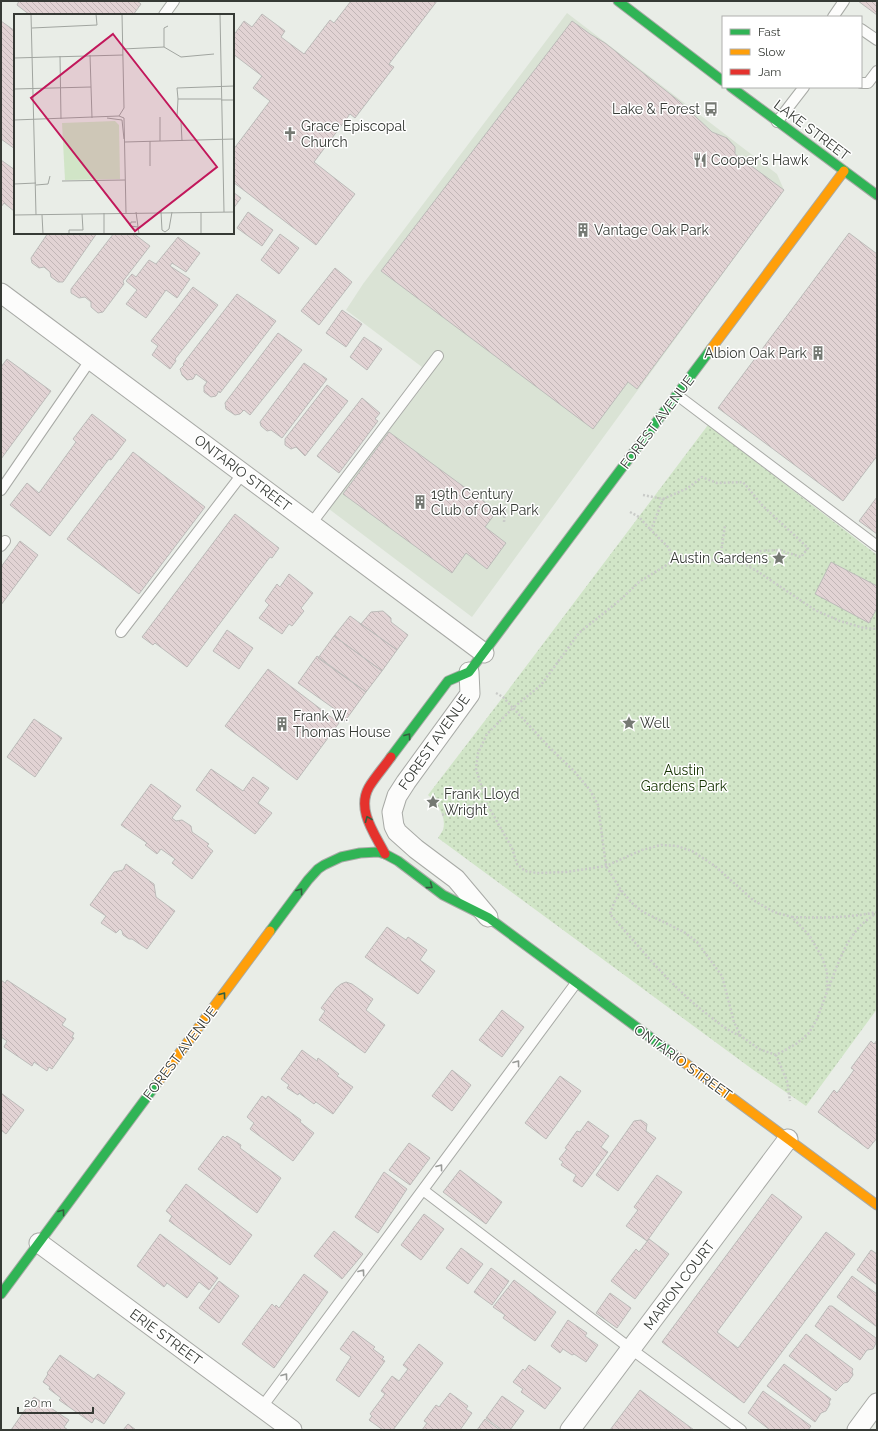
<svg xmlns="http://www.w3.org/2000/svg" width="878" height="1431" font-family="Raleway,sans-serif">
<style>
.built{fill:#dae3d5}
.park{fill:url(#park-dots)}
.building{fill:url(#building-back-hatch);stroke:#bcbbb9}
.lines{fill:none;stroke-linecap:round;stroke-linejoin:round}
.lane-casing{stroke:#a8aaa6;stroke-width:12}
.street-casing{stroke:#a8aaa6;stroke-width:21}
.fast-casing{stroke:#a8aaa6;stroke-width:11}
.slow-casing{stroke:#a8aaa6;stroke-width:11}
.jam-casing{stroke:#a8aaa6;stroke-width:11}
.path{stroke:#c9cbc8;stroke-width:2.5;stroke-dasharray:2 2;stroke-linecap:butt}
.lane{stroke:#fcfcfb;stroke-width:10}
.street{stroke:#fcfcfb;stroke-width:19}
.fast{stroke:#30b455;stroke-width:9}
.slow{stroke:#ff9f0a;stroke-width:9}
.jam{stroke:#e5322d;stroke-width:9}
.oneway{stroke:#345f3f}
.oneway2{stroke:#999b98}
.labels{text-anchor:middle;stroke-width:3;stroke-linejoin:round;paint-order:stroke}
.poi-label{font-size:14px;fill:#363a35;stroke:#fff;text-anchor:start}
.street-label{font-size:14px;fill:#363a35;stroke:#fff}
.park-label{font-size:14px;fill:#153201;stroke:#fff}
.inset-road{fill:none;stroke:#a1a5a0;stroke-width:1}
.view{fill:#c2185b;fill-opacity:0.15;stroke:#c2185b;stroke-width:2}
.inset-edge{fill:none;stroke:#363a35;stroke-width:2}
</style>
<defs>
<pattern id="park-dots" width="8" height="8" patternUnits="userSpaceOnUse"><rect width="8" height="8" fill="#d1e5c7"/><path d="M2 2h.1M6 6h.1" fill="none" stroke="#b4c5ac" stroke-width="1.8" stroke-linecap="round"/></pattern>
<pattern id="building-back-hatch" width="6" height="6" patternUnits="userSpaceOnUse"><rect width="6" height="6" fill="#e2d3d4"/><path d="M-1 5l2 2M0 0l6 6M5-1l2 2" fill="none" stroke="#c2b6b7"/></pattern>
</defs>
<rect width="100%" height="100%" fill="#e9ede7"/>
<path class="built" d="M567 13 777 174 784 190 472 617 329 509 426 382 416 375 422 367 346 310 363 284Z"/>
<path class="park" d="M708 425 877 555V1009L806 1106 752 1069 438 838C439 836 442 832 443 830 447 816 437 803 428 795L503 697Z"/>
<path class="building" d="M19 1H137L141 4 133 15H30L17 5Z
M351 1H437L389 64 394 67 355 118 350 114 314 162 355 194 316 245 233 182V150L270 101 253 88 262 76 233 54V36L244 21 252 27 262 14 285 31 281 37 304 54 330 20 334 23Z
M858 1H877V15Z
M1 21 15 31V149L1 139Z
M572 21 590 34 605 43 679 101 712 132 727 138 735 147V154L784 190 637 389 628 382 593 429 381 271Z
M1 160 15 170 14 211 4 203 1 207Z
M233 192 241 198 233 209Z
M248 212 273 230 262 246 237 228Z
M48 233H97L63 282H58L51 277 50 272 44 267 39 268 32 263 31 258Z
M114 233H133L150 246 123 281 124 284 103 312 98 313 91 307V302L85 297 79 298 71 293V289Z
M849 233 877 254V456L843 501 718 408Z
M280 234 299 248 279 274 261 260Z
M178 237 200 253 186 272 172 263 170 266 190 279 177 298 166 290 146 318 126 304 137 290 126 281 132 274 136 277 149 260 156 264Z
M335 268 352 282 319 325 301 311Z
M193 287 218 305 175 359 176 361 170 369 152 355 158 346 151 341Z
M237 294 276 321 220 393 219 391 216 396 211 397 204 392V386L207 382 196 374 193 379 187 380 182 375 180 369 184 365 183 364Z
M342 310 362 324 346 347 326 333Z
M278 333 302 350 250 415 244 410 240 414 235 415 226 409 225 403Z
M364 337 382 349 367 370 350 357Z
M7 359 51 391 1 459V367Z
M304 363 327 379 282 438 271 430 267 431 261 426 260 422Z
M327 385 348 401 305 456 296 447 291 449 285 445V439Z
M362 398 380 413 375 419 378 421 339 473 317 456Z
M92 414 126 440 111 460 109 459 50 536 10 505 27 483 39 493 76 442 73 439Z
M389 432 497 511 485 527 506 543 487 569 466 553 452 573 343 494Z
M133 452 205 507 139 594 67 539Z
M877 497V534L859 521Z
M235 514 279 548 272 558 270 557 187 667 155 643 153 645 142 637Z
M20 541 38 555 1 605V567Z
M831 562 877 586V608L869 623 815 594Z
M289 574 313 593 301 608 304 611 292 626 289 624 282 634 259 618 269 605 265 601 277 584 280 587Z
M383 611 391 618V622L408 635 397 650 361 624 371 612Z
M350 616 397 650 382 671 334 636Z
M227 630 253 648 239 669 213 651Z
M334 636 382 671 366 692 318 658Z
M317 656 366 692 345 721 333 713 336 710 298 683Z
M268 669 339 723 297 780 225 726Z
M34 719 62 738 35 777 7 757Z
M211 769 243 791 253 777 269 788 258 803 272 813 255 834 196 790Z
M151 784 181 806 172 818 176 821 182 820 191 826 192 832 209 844 207 846 213 851 192 879 172 863 175 859 161 849 157 854 145 845 147 843 121 825Z
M126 864 154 884 156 897 175 911 147 949 132 939H129L123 935 122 931 120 929 116 933 101 923 106 916 90 905 114 872 123 870Z
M387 927 406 940 408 937 427 950 420 960 435 971 418 994 365 957Z
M1 980 5 983 7 980 66 1019 62 1025 74 1033 72 1037 74 1038 52 1069 49 1067 47 1071 34 1062 32 1066 4 1047 7 1041 1 1037Z
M346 982 352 984 373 999 366 1010 385 1025 365 1053 319 1020 325 1011 321 1008 336 988 341 984Z
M502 1010 524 1027 502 1057 479 1040Z
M877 1040V1138L868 1149 818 1112 834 1090 837 1093 854 1070 851 1068 871 1041 874 1044Z
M302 1050 317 1061 318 1058 339 1074 337 1076 353 1087 333 1114 316 1102 314 1104 299 1093 298 1095 287 1088 289 1085 281 1079Z
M452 1070 471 1085 452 1111 432 1096Z
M560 1076 581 1091 546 1139 525 1123Z
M1 1093 24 1110 6 1134 1 1130Z
M262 1096 266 1099 268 1096 301 1120 300 1122 314 1133 293 1161 250 1129 254 1123 247 1117Z
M641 1120 647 1124 646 1131 656 1138 618 1191 596 1175 634 1121Z
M588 1121 609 1136 601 1147 608 1152 582 1187 573 1181 576 1175 561 1165 563 1162 559 1159 567 1149 565 1148 577 1131 580 1132Z
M223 1136 225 1138 227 1136 241 1145 240 1148 281 1178 257 1213 198 1169Z
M409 1143 430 1158 410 1185 389 1170Z
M460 1170 502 1202 486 1224 443 1192Z
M384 1172 407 1189 378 1233 355 1217Z
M657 1175 682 1192 647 1241 626 1226 638 1210 634 1207Z
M186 1184 252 1235 230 1265 169 1221 172 1216 166 1211Z
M772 1194 802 1217 717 1332 738 1348 826 1232 855 1254 744 1403 662 1342Z
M424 1214 444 1229 421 1260 401 1245Z
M334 1231 363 1254 342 1279 314 1256Z
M160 1234 218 1278 209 1290 199 1282 187 1298 167 1283 164 1287 137 1266Z
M649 1239 669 1254 635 1299 611 1281 636 1249 639 1252Z
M461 1248 483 1264 468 1284 446 1268Z
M871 1250 877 1254V1285L857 1270Z
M491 1268 509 1281 492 1305 474 1292Z
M304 1274 328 1292 274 1368 242 1344 272 1304 275 1307 276 1305 279 1308Z
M852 1276 877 1294V1327L837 1297Z
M514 1280 556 1312 535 1341 503 1318 505 1315 493 1307Z
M219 1281 239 1296 219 1323 199 1308Z
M610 1293 631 1308 617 1328 596 1313Z
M829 1306H832L876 1338V1343L873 1349 867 1350 860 1360 815 1326Z
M568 1320 587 1333 585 1336 598 1345 586 1362 574 1354 572 1355 563 1349 560 1353 551 1346Z
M353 1331 375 1347 373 1349 384 1357 382 1359 385 1361 359 1397 336 1380 351 1357 340 1349Z
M806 1334 853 1369 852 1371 853 1375 848 1382 844 1383 836 1391 789 1356Z
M419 1344 443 1363 393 1430H383L369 1420 372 1416 370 1414 385 1394 381 1391 392 1376 399 1381 408 1369 403 1365Z
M60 1355 94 1379 98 1374 125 1393 104 1424 95 1418 92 1423 59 1400 61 1398 49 1389 50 1387 43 1382 48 1374 47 1373Z
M784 1364 831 1399 829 1402 830 1404 826 1411 821 1413 815 1422 767 1386Z
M529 1365 561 1388 545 1409 521 1392 523 1389 513 1382 523 1369 525 1371Z
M640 1390 694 1430H610Z
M763 1391 811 1426 808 1430H770L748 1413Z
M450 1393 468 1406 466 1409 472 1413 460 1430H422L427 1423 424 1421 436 1405 439 1407Z
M502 1396 524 1411 510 1430H502L486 1418Z
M34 1397 69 1420 64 1427 68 1430H11Z
M485 1419 500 1430H477Z
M128 1424 136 1430H123Z"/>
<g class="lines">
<defs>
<path id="lane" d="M164 15 174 1
M833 17 844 1
M861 29 877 40
M861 83H868L877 71
M777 122 804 87
M677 395 877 546
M1 490 91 359
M311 524 438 356
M1 546 5 541
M121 632 243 473
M423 1190 631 1349 741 1430
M262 1407 576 983"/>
<path id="street" d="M1 293 484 653
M469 672 470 694 406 782 397 796 392 812 394 826 397 832 416 849 456 879 488 917
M39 1243 292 1430
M570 1430 788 1139
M857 1430 877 1403"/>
<path id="fast" d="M618 1 723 81
M731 87 877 195
M391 757 448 681 469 672 711 349
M270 931 308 880 318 869 324 865 341 857 360 853 378 852 385 854 398 861 443 895 489 918 677 1057
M1 1294 158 1082"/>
<path id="slow" d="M711 349 844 171
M677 1057 877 1205
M158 1082 270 931"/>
<path id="jam" d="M385 854C375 834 356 810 369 787 375 777 384 767 391 757"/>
</defs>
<use href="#lane" class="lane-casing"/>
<use href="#street" class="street-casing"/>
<use href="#fast" class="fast-casing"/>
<use href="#slow" class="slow-casing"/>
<use href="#jam" class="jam-casing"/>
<path class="path" d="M643 495 663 499 651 530 669 548 673 561
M663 499 688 488 702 477 717 483 743 482 762 505 808 548 801 557 779 550 761 551 742 562
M630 512 639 517 651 530
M504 522 507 489
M720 560 725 525
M496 693 503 697 513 708 487 734 478 753 476 769 487 804 512 848 517 864 525 871 537 873 566 872 606 866 642 850 661 845 677 846 692 851 715 866 753 900 774 912 792 917 809 935 822 957 827 972V992L817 1019 809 1033 796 1044 776 1055 787 1081 790 1101
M442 815 465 806 487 804
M621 890 614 903 610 914C642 950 673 989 712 1018 721 1025 730 1032 741 1036
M792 917C821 918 848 918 877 912
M828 990C836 968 844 944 860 926 865 921 872 917 877 912
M776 1055 759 1049 741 1036 734 1022 722 976 697 942 684 932 643 912 632 903 621 890 606 866 598 805 590 790 574 771 550 748 513 708 541 685 579 633 620 600 639 582 673 561 737 560 757 571 815 610 840 621 864 628 877 629"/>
<use href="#lane" class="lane"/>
<use href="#street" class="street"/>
<use href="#fast" class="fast"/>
<use href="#slow" class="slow"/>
<use href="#jam" class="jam"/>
</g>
<defs><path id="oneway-chevron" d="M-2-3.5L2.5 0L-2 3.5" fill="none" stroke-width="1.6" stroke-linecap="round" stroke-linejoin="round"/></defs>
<g class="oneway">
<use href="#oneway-chevron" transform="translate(408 736) rotate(-54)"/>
<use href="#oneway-chevron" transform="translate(368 819) rotate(-112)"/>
<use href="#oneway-chevron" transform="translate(430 886) rotate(37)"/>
<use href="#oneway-chevron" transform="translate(300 891) rotate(-53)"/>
<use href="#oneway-chevron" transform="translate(223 995) rotate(-53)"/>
<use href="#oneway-chevron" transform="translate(62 1212) rotate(-53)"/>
</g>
<g class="oneway2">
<use href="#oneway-chevron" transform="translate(517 1063) rotate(-53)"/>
<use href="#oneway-chevron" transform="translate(440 1167) rotate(-53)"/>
<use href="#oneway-chevron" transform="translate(362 1272) rotate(-54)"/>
<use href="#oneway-chevron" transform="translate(285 1376) rotate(-54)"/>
</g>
<defs>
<symbol id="bus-bare" viewBox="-9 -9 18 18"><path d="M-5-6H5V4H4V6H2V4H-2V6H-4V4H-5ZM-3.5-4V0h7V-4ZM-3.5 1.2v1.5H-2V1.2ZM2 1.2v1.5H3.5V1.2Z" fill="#757973" stroke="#fff" stroke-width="2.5" paint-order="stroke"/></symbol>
<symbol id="church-bare" viewBox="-9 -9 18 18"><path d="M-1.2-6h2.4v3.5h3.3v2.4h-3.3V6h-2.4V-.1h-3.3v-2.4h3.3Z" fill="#757973" stroke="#fff" stroke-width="2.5" paint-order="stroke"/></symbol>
<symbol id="restaurant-bare" viewBox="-9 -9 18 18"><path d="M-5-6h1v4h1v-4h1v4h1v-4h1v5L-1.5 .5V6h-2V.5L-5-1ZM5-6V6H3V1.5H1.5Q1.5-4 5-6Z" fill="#757973" stroke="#fff" stroke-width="2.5" paint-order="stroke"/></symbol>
<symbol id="building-bare" viewBox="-9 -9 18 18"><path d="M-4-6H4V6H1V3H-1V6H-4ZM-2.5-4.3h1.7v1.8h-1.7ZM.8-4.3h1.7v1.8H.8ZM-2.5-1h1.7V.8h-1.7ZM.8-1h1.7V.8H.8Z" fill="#757973" stroke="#fff" stroke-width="2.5" paint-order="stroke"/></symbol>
<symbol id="sight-bare" viewBox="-9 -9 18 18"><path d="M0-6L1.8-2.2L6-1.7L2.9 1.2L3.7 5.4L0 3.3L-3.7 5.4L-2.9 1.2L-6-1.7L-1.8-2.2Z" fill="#757973" stroke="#fff" stroke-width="2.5" paint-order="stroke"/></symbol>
</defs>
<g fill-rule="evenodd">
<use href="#bus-bare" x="701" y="99" width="20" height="20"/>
<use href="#church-bare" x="280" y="124" width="20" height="20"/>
<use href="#restaurant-bare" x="690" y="150" width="20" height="20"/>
<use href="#building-bare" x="573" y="220" width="20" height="20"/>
<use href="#building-bare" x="808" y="343" width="20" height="20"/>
<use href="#building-bare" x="410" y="492" width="20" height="20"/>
<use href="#sight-bare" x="769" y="548" width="20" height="20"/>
<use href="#sight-bare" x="619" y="713" width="20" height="20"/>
<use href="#building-bare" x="272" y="714" width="20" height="20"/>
<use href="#sight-bare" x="423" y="792" width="20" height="20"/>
</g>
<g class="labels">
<g class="poi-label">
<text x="700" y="114" text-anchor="end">Lake &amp; Forest</text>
<text x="301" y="131">Grace Episcopal<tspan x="301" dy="16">Church</tspan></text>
<text x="711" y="165">Cooper's Hawk</text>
<text x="594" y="235">Vantage Oak Park</text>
<text x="807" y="358" text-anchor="end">Albion Oak Park</text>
<text x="431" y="499">19th Century<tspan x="431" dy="16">Club of Oak Park</tspan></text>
<text x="768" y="563" text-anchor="end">Austin Gardens</text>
<text x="293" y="721">Frank W.<tspan x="293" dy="16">Thomas House</tspan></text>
<text x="640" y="728">Well</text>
<text x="444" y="799">Frank Lloyd<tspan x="444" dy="16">Wright</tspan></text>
</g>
<g class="street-label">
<text transform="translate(812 130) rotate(37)" y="5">LAKE STREET</text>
<text transform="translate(657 422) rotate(-53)" y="5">FOREST AVENUE</text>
<text transform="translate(243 473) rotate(37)" y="5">ONTARIO STREET</text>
<text transform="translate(434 742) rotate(-55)" y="5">FOREST AVENUE</text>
<text transform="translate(180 1053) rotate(-53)" y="5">FOREST AVENUE</text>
<text transform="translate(683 1062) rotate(36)" y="5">ONTARIO STREET</text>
<text transform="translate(679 1285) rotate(-53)" y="5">MARION COURT</text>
<text transform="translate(166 1337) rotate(36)" y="5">ERIE STREET</text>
</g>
<g class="park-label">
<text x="684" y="775">Austin<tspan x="684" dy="16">Gardens Park</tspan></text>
</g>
</g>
<g transform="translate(14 14)">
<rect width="220" height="220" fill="#e9ede7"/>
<path d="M101 107 105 111 106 165 51 166 48 109Z" fill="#d1e5c7"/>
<path class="inset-road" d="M17 0 22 201M206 0 210 198M18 14 83 11 82 0M150 33V14L154 12M109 35 150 33 167 43 200 40M76 41 78 104M46 42 47 105M0 44 109 41M0 75 77 73M207 85H164L163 74 220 72M207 86H220M105 102 110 94 108 0M146 103V127M163 103 164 85M93 104 108 106 110 125M0 106 105 102 110 104 112 199M167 107 168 127M136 127V152M111 128 220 125M48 167 111 166M0 170 22 169M22 171 34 170 36 162M122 198 125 220M147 198 148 216 151 218 155 215 158 198M187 198V220M90 199V220M0 201 220 198M28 201 29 220M122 208H117L116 212 124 213M55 220V216H69L68 200"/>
<path class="view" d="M99 20 203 153 121 217 17 84Z"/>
<rect width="220" height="220" class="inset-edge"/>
</g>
<rect width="878" height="1431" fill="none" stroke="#363a35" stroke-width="4"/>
<rect x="722" y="16" width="140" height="72" fill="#ffffff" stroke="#afb0ae"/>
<rect x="730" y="29" width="20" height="6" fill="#30b455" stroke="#afb0ae"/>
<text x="758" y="36" font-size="12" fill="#363a35">Fast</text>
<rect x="730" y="49" width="20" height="6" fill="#ff9f0a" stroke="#afb0ae"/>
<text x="758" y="56" font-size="12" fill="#363a35">Slow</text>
<rect x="730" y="69" width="20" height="6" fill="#e5322d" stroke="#afb0ae"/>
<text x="758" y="76" font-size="12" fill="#363a35">Jam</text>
<path d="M18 1407v6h75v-6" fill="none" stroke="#363a35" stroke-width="2"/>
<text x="24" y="1407" font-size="12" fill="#363a35" stroke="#ffffff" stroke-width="3" paint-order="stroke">20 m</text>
</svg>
